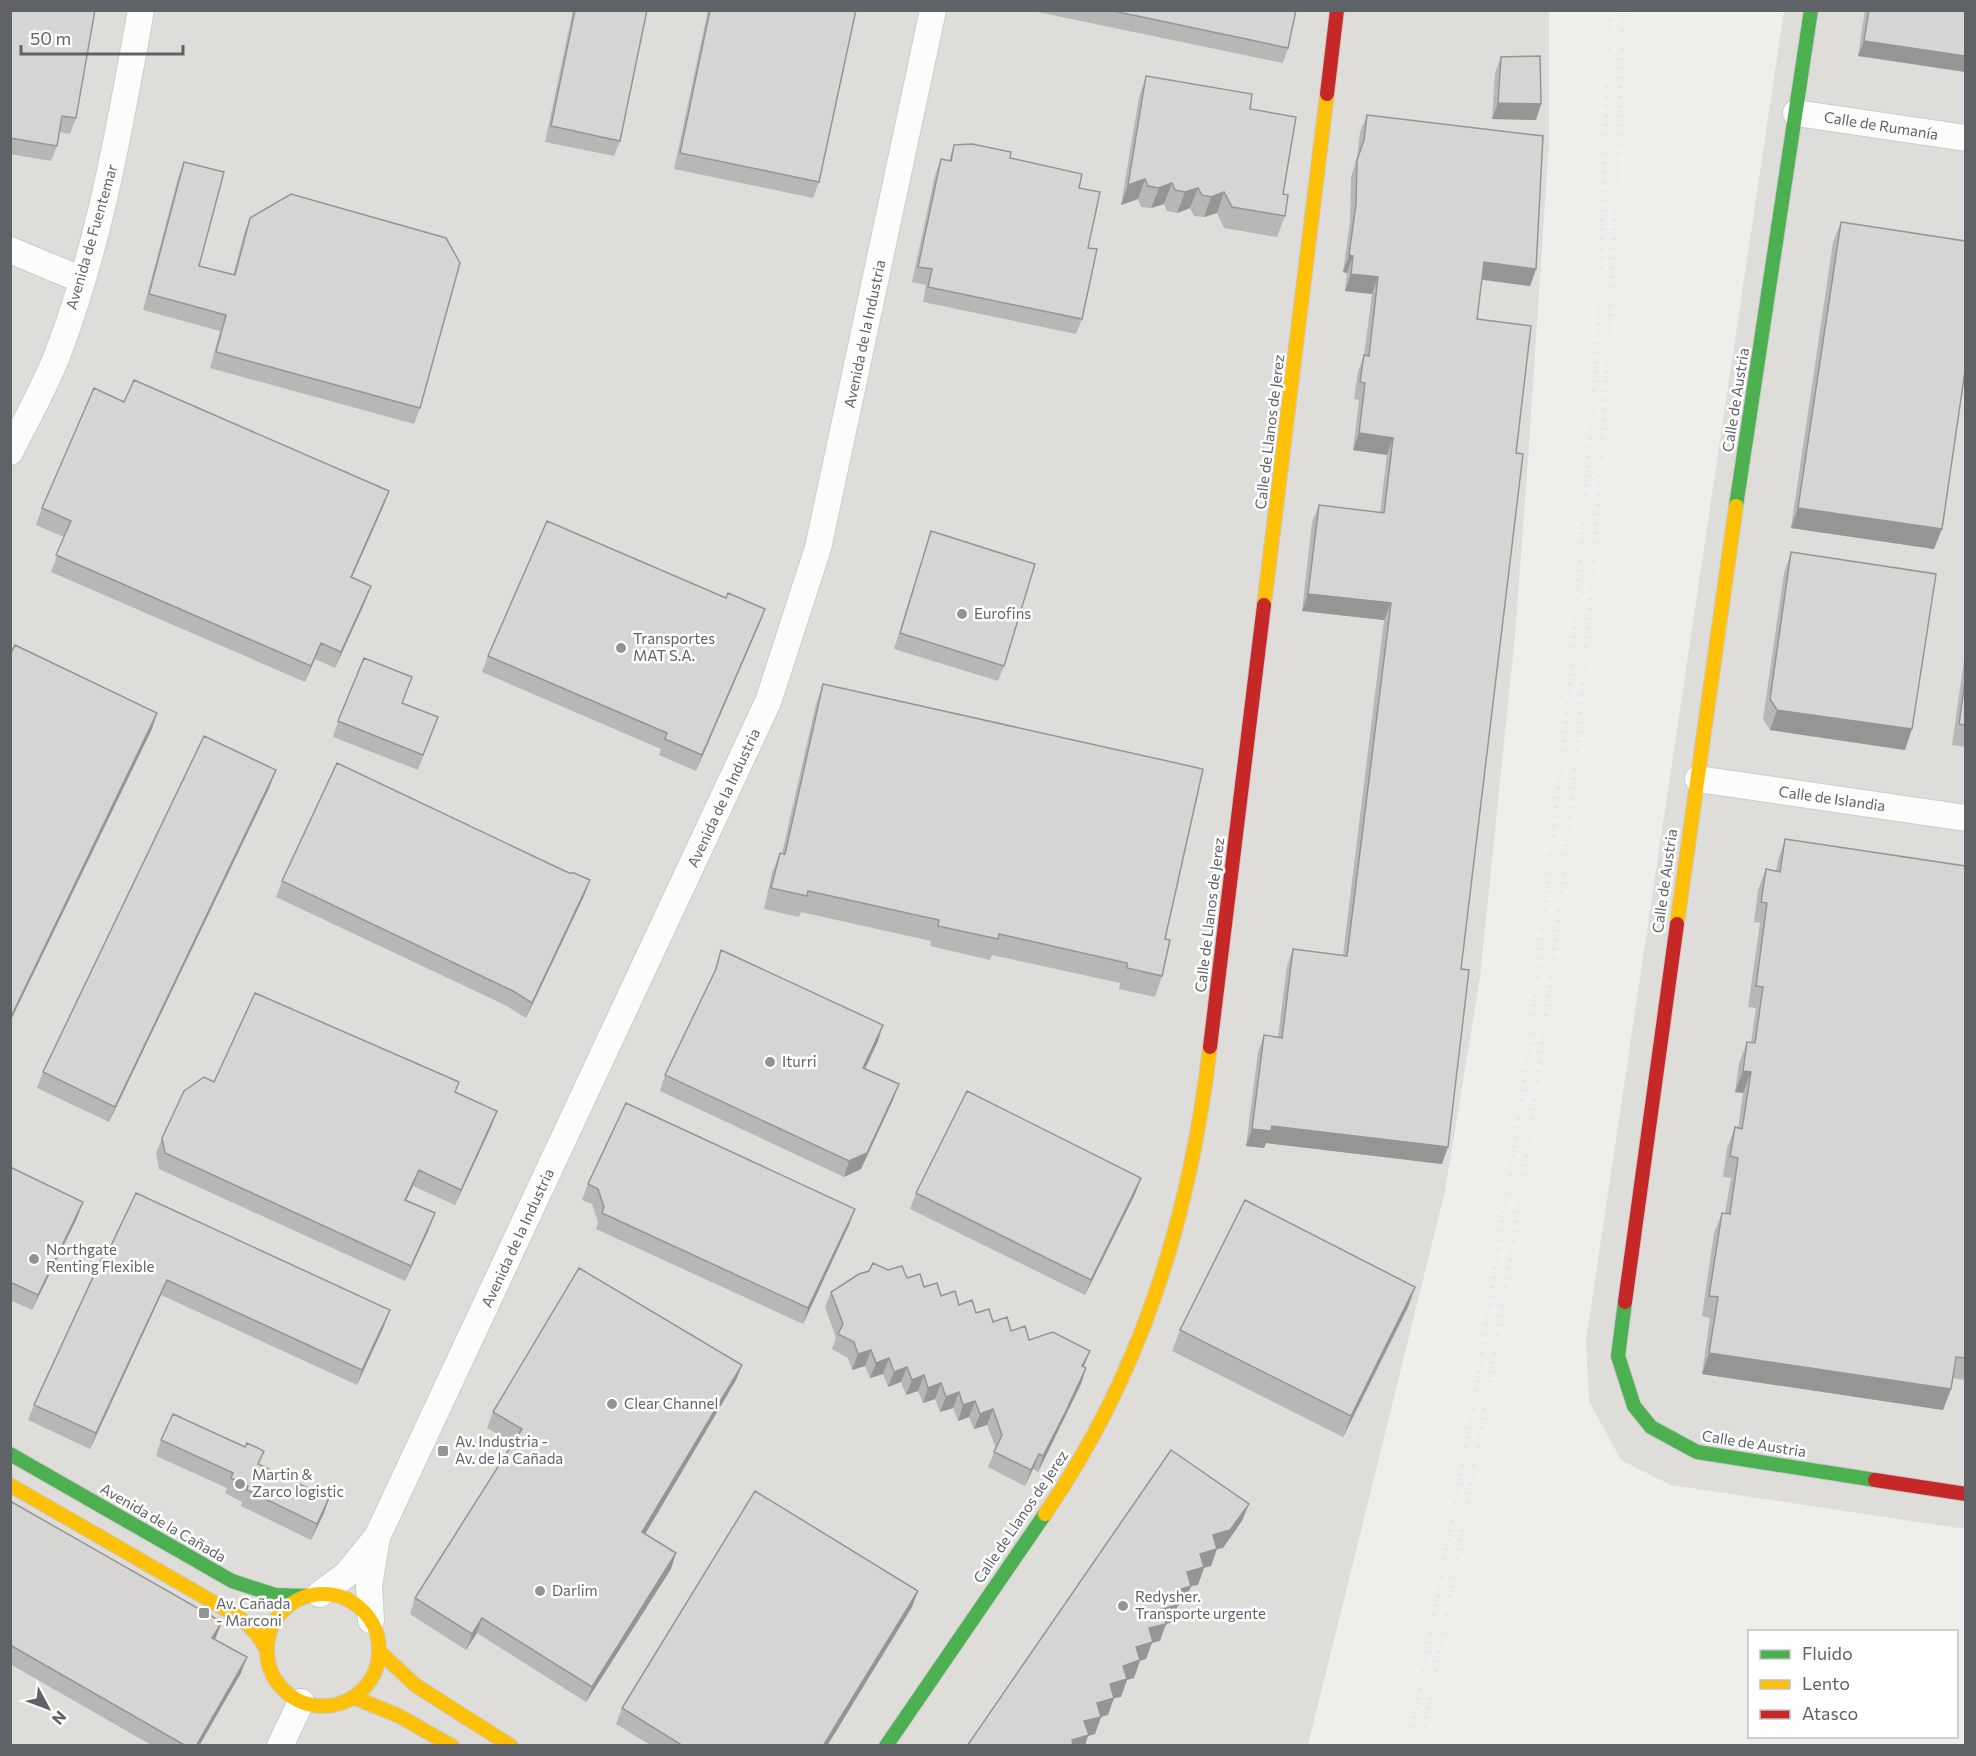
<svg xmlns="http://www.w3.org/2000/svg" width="1976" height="1756" font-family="Commissioner,sans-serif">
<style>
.industrial{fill:#dfddda}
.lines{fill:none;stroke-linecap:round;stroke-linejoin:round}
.street-casing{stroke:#cbcccc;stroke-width:28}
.fast-casing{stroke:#cacacb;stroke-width:16}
.slow-casing{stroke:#cacacb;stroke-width:16}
.jam-casing{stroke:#cacacb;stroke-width:16}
.street{stroke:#fdfcfc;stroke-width:26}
.fast{stroke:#4caf50;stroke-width:14}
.slow{stroke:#ffc107;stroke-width:14}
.jam{stroke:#c62828;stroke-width:14}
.rail{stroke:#e4e4e4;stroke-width:4.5;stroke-dasharray:1.5 8;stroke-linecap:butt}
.wall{fill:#b8b7b5}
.shaded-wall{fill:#969594}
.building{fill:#d6d5d3;stroke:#969594;stroke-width:1.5}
.poi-dot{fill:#919496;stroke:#fff;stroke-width:2}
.labels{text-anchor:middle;stroke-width:5;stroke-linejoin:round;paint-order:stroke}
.street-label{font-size:15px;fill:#5f6368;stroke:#fff}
.poi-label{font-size:15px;fill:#5f6368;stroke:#fff;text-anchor:start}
</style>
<rect width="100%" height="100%" fill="#efeeea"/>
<path class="industrial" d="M11 11H1549V143L1527 474 1515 635 1480 977 1445 1191 1308 1745 11 1746Z
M1784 11H1965V1529L1671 1485 1621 1460 1589 1401 1586 1341Z"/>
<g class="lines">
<defs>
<path id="street" d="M1796 113 1966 138
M10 250 82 280
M10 452C26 420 45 387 58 353 100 243 120 126 141 10
M1698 779 1966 818
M320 1594 346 1575 377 1537 768 702 818 548 933 10
M371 1620 369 1586 377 1537
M280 1746 301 1702"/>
<path id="fast" d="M1736 506 1811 10
M1625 1302 1618 1356 1634 1406 1651 1427 1697 1452 1875 1480
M10 1454 232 1581 275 1595 307 1596
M886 1746 1045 1514"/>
<path id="slow" d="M1264 605 1327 94
M1677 924 1736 506
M10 1485 239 1617 256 1633 267 1650
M1045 1514C1142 1373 1190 1216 1210 1047
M267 1650a56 56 0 1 1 112 0a56 56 0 1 1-112 0Z
M379 1651 415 1685 511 1746
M353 1697 399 1716 452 1746"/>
<path id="jam" d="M1327 94 1337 10
M1210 1047 1264 605
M1625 1302 1677 924
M1875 1480 1966 1494"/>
</defs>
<use href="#street" class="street-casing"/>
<use href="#fast" class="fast-casing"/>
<use href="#slow" class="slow-casing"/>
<use href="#jam" class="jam-casing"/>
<use href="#street" class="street"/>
<use href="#fast" class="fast"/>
<use href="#slow" class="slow"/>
<use href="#jam" class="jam"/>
<path class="rail" d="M1409 1746 1474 1404 1530 1043 1570 684 1598 342 1610 10
M1421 1746C1466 1512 1511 1279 1542 1044 1589 701 1612 356 1623 10"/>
</g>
<path class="wall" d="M10 10 76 118 70 134 59 132 57 146 51 161 10 154Z
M573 10H647L620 141 614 156 545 142Z
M708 10H856L819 182 813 198 674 169Z
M1028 10H1296L1288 48 1283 63Z
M1865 10H1965L1858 56Z
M1501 57 1541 104 1536 120 1492 119 1495 73Z
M1146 76 1250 109 1283 194 1285 216 1277 237 1224 228 1217 213 1204 217 1194 216 1190 208 1177 213 1167 211 1164 204 1151 208 1141 207 1138 199 1121 205 1139 97Z
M1367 115 1536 269 1530 286 1482 280 1477 319 1516 453 1461 969 1442 1164 1266 1143 1264 1148 1246 1146 1258 1052 1264 1035 1278 1037 1287 966 1293 949 1343 955 1384 620 1302 611 1312 522 1319 505 1380 513 1387 455 1353 450 1359 400 1354 399 1358 372 1364 355 1372 294 1345 291 1347 273 1343 272 1350 221 1351 177 1357 157 1360 132Z
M954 145 1010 158 1079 188 1088 248 1082 319 1076 334 923 302 926 285 912 282 935 175 941 159 949 161Z
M184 162 199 266 233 275 244 234 250 218 420 408 414 424 210 368 220 331 143 310 178 178Z
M1841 222 1934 549 1791 528 1833 242Z
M124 402 383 507 352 577 365 602 335 668 315 659 305 682 51 572 64 537 36 525 42 508Z
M931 531 1004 666 998 681 894 649Z
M1791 552 1905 750 1770 730 1763 719 1784 573Z
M726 598 765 609 759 625 696 771 659 755 661 749 482 672 488 656Z
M1965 653V747L1952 745Z
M823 684 1165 939 1162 976 1155 997 1119 989 1120 983 992 955 990 960 930 946 931 941 801 912 799 917 764 909 772 873 780 853H782L816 704Z
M402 703 438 717 418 770 333 737 338 721Z
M270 786 109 1122 37 1088 43 1072Z
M1785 839 1965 866V1380L1953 1378 1951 1389 1943 1410 1702 1374 1710 1318 1702 1316 1714 1233 1722 1213H1725L1731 1178 1723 1177 1727 1148 1735 1127 1738 1128 1743 1093 1735 1092 1739 1063 1747 1042 1751 1043 1756 1008 1748 1007 1760 923 1754 922 1758 890 1766 869 1776 871 1778 860Z
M569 873 590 880 584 896 526 1018 507 1006 276 897 282 881Z
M721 950 878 1041 865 1069 893 1100 861 1169 844 1177 660 1091 665 1075 713 975Z
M214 1082H459L455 1092 497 1111 491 1127 455 1205 413 1186 406 1200 429 1229 405 1281 159 1169 156 1153 162 1138Z
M10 1167 77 1218 32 1310 10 1300Z
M1141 1178 1135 1194 1085 1295 910 1209 916 1193Z
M588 1184 855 1209 849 1225 803 1324 596 1229 598 1222 592 1204 582 1200Z
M108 1252 384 1326 357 1385 161 1295 90 1449 28 1420 34 1405Z
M907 1278 1086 1368 1081 1384 1038 1472 1033 1469 1025 1486 988 1467 996 1448 987 1425 974 1429 969 1417 958 1421 953 1408 940 1412 935 1399 923 1403 918 1391 906 1395 901 1382 888 1387 883 1374 870 1378 865 1366 852 1370 848 1358 832 1349 836 1338 825 1307 831 1292Z
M1415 1287 1408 1307 1343 1437 1172 1351 1180 1330Z
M742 1365 736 1380 645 1534 671 1569 586 1702 477 1633 466 1650 410 1614 415 1598 513 1443 487 1428 493 1412Z
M161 1440 259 1465 329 1498 324 1513 311 1540 241 1506 242 1502 225 1493 227 1488 156 1456Z
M10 1501 216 1637 215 1639 241 1673 199 1746H153L10 1664Z
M912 1607 827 1746H652L616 1724 622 1708Z"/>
<path class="shaded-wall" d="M1864 41 1965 56V72L1858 56Z
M1498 103 1541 104 1536 120 1492 119Z
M1145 179 1138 199 1121 205 1128 185Z
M1172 183 1164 204 1151 208 1159 188Z
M1198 188 1190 208 1177 213 1185 192Z
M1224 192 1217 213 1204 217 1211 197Z
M1349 255 1353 256 1347 273 1343 272Z
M1484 262 1536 269 1530 286 1478 279Z
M1351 274 1378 277 1372 294 1345 291Z
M1359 433 1393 438 1387 455 1353 450Z
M389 491 383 507 345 593 351 577Z
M1798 508 1942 529 1934 549 1791 528Z
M371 586 365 602 335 668 341 652Z
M1308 594 1391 603 1384 620 1302 611Z
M765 609 759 625 696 771 702 755Z
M321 643 315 659 305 682 311 666Z
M1777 710 1912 729 1905 750 1770 730Z
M157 713 152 729 10 1022V1019Z
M276 770 270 786 109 1122 115 1107Z
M590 880 584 896 526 1018 532 1003Z
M883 1025 878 1041 858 1084 863 1068Z
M1743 1071 1751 1072 1743 1093 1735 1092Z
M899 1084 893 1100 861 1169 844 1177 849 1161Z
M497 1111 491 1127 455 1205 461 1190Z
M1272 1126 1448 1147 1442 1164 1266 1143 1264 1148 1246 1146 1252 1129Z
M419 1170 413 1186 399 1215 405 1200Z
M1141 1178 1135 1194 1085 1295 1091 1280Z
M83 1202 77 1218 32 1310 38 1295Z
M855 1209 849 1225 803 1324 808 1308Z
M435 1213 429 1229 405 1281 411 1266Z
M167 1280 161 1295 90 1449 96 1433Z
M1415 1287 1408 1307 1343 1437 1351 1416Z
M390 1310 384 1326 357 1385 362 1370Z
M871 1350 865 1366 852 1370 858 1354Z
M1090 1351 1084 1366 1076 1382 1082 1366Z
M1709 1353 1951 1389 1943 1410 1702 1374Z
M889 1358 883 1374 870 1378 876 1363Z
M742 1365 736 1380 637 1548 642 1532Z
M907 1367 901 1382 888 1387 894 1372Z
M1086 1368 1081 1384 1038 1472 1043 1456Z
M924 1375 918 1391 906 1395 912 1380Z
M941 1383 935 1399 923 1403 928 1388Z
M959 1392 953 1408 940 1412 946 1397Z
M975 1401 969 1417 958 1421 963 1405Z
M993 1409 987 1425 974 1429 980 1414Z
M1039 1454 1033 1469 1025 1486 1031 1470Z
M329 1498 324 1513 311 1540 317 1524Z
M1249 1504 1242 1521 1223 1548 1217 1549 1211 1566 1204 1568 1198 1585 1191 1586 1185 1603 1178 1605 1172 1622 1166 1624 1160 1641 1152 1643 1146 1659 1140 1661 1134 1678 1127 1680 1121 1697 1114 1698 1108 1715 1101 1717 1095 1734 1088 1736 1085 1746H1070L1072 1740 1084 1721 1213 1535Z
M676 1553 671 1569 586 1702 592 1687Z
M918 1591 912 1607 827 1746H823Z
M482 1618 477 1633 466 1650 472 1634Z
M222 1622 216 1637 207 1653 212 1638Z
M247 1657 241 1673 199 1746H196Z"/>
<path class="building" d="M10 10H95L76 118 62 116 57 146 10 138Z
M575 10H647L620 141 551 126Z
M710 10H856L819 182 680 153Z
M1109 10H1296L1288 48Z
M1869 10H1965V56L1864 41Z
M1540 56 1541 104 1498 103 1501 57Z
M1146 76 1252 94 1250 109 1296 117 1283 194 1288 195 1285 216 1232 207 1224 192 1211 197 1202 195 1198 188 1185 192 1175 190 1172 183 1159 188 1148 186 1145 179 1128 185Z
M1367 115 1543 136 1536 269 1484 262 1477 319 1531 326 1516 453 1523 454 1461 969 1469 970 1448 1147 1272 1126 1271 1131 1252 1129 1264 1035 1282 1038 1293 949 1347 956 1391 603 1308 594 1319 505 1384 513 1393 438 1359 433 1365 383 1360 382 1364 355 1369 356 1378 277 1351 274 1353 256 1349 255 1356 204 1357 160 1364 140Z
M972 144 1011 152 1010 158 1082 174 1079 188 1100 192 1088 248 1097 249 1082 319 928 287 932 269 918 267 941 159 951 161 954 145Z
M184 162 224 172 199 266 235 275 250 218 291 194 446 238 460 263 420 408 216 352 226 315 149 294Z
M1841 222 1965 241V371L1942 529 1798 508Z
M134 380 389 491 351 577 371 586 341 652 321 643 311 666 56 555 71 521 42 508 94 388 124 402Z
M547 521 726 598 728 593 765 609 702 755 665 739 667 733 488 656Z
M931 531 1035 564 1004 666 900 633Z
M1791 552 1936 574 1912 729 1777 710 1770 699Z
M15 645 157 713 10 1019V655Z
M364 658 412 677 402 703 438 717 423 755 338 721Z
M1965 682V725L1959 724Z
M823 684 1203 769 1165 939 1170 940 1162 976 1127 968V963L999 934 998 939 938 926 939 920 808 891 807 896 771 888 780 853 785 854Z
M204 736 276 770 115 1107 43 1072Z
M337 763 569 873H574L590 880 532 1003 513 991 282 881Z
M1785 839 1965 866V1358L1956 1357 1951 1389 1709 1353 1718 1297 1709 1296 1722 1213 1730 1214 1738 1158 1730 1156 1735 1127 1742 1129 1751 1072 1743 1071 1747 1042 1755 1043 1763 987 1756 986 1767 903 1761 902 1766 869 1780 872Z
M721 950 883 1025 863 1068 899 1084 867 1153 849 1161 665 1075 716 969Z
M255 993 459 1082 455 1092 497 1111 461 1190 419 1170 405 1200 435 1213 411 1266 165 1153 162 1138 184 1091 204 1077 214 1082Z
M967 1091 1141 1178 1091 1280 916 1193Z
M626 1103 855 1209 808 1308 602 1213 604 1207 598 1189 588 1184Z
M10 1167 83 1202 38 1295 10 1282Z
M136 1193 390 1310 362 1370 167 1280 96 1433 34 1405 105 1251 108 1252Z
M1245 1200 1415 1287 1351 1416 1180 1330Z
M873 1263 888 1270 902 1266 907 1278 920 1274 924 1287 937 1283 941 1296 955 1291 959 1305 972 1300 976 1313 989 1309 993 1322 1007 1317 1011 1331 1025 1326 1029 1340 1053 1332 1090 1351 1082 1366 1086 1368 1065 1413 1043 1456 1039 1454 1031 1470 994 1452 1002 1435 993 1409 980 1414 975 1401 963 1405 959 1392 946 1397 941 1383 928 1388 924 1375 912 1380 907 1367 894 1372 889 1358 876 1363 871 1350 858 1354 854 1342 838 1334 843 1324 831 1292 859 1274 869 1271Z
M579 1268 742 1365 642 1532 676 1553 592 1687 482 1618 472 1634 415 1598 522 1429 493 1412Z
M173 1414 245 1447 247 1443 264 1451 258 1464 329 1498 317 1524 247 1490 248 1486 231 1478 233 1473 161 1440Z
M1171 1450 1249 1504 1230 1530 1213 1535 1217 1549 1200 1554 1204 1567 1187 1572 1191 1586 1175 1591 1178 1605 1161 1609 1166 1624 1149 1628 1153 1642 1136 1647 1140 1660 1123 1666 1127 1679 1110 1684 1114 1698 1097 1703 1101 1717 1084 1721 1089 1735 1072 1740 1073 1746H967Z
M755 1491 918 1591 823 1746H683L622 1708Z
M10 1501 222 1622 212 1638 247 1657 196 1746H186L10 1645Z"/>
<g class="poi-dot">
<circle cx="962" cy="614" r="6"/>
<circle cx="621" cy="648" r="6"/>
<circle cx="770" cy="1062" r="6"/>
<circle cx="34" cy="1259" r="6"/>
<circle cx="612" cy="1404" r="6"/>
<rect x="437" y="1445" width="12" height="12" rx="3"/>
<circle cx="240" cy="1484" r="6"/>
<circle cx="540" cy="1591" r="6"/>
<circle cx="1123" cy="1606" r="6"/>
<rect x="198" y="1607" width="12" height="12" rx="3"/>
</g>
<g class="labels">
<g class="street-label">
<text transform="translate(1881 126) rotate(9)" y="5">Calle de Rumanía</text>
<text transform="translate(92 237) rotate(-74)" y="5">Avenida de Fuentemar</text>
<text transform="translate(865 334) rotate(-78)" y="5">Avenida de la Industria</text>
<text transform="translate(1736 400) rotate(-81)" y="5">Calle de Austria</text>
<text transform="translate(1270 432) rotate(-83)" y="5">Calle de Llanos de Jerez</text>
<text transform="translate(724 798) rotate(-65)" y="5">Avenida de la Industria</text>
<text transform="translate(1832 799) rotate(8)" y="5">Calle de Islandia</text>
<text transform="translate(1665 881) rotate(-82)" y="5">Calle de Austria</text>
<text transform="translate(1210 915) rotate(-83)" y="5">Calle de Llanos de Jerez</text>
<text transform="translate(518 1238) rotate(-65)" y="5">Avenida de la Industria</text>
<text transform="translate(1754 1444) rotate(9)" y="5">Calle de Austria</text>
<text transform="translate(1021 1517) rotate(-56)" y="5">Calle de Llanos de Jerez</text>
<text transform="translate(163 1523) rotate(30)" y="5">Avenida de la Cañada</text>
</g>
<g class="poi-label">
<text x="974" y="619">Eurofins</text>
<text x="633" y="644">Transportes<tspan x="633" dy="17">MAT S.A.</tspan></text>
<text x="782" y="1067">Iturri</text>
<text x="46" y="1255">Northgate<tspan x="46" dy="17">Renting Flexible</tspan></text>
<text x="624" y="1409">Clear Channel</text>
<text x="455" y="1447">Av. Industria -<tspan x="455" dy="17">Av. de la Cañada</tspan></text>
<text x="252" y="1480">Martin &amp;<tspan x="252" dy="17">Zarco logistic</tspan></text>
<text x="552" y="1596">Darlim</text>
<text x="1135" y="1602">Redysher.<tspan x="1135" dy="17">Transporte urgente</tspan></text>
<text x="216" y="1609">Av. Cañada<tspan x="216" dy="17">- Marconi</tspan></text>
</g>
</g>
<rect width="1976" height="1756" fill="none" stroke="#5f6368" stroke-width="24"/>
<rect x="1748" y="1630" width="210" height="108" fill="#ffffff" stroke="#bfc1c3" stroke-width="1.5"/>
<rect x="1760" y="1650" width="30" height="9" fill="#4caf50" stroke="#bfc1c3" stroke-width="1.5"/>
<text x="1802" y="1660" font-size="18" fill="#5f6368">Fluido</text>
<rect x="1760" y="1680" width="30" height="9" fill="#ffc107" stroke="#bfc1c3" stroke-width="1.5"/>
<text x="1802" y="1690" font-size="18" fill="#5f6368">Lento</text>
<rect x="1760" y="1710" width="30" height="9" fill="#c62828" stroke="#bfc1c3" stroke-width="1.5"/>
<text x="1802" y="1720" font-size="18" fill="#5f6368">Atasco</text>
<g transform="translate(48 1708) rotate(131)" stroke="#ffffff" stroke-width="4.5" paint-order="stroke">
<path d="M0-4.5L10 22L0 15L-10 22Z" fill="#5f6368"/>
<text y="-9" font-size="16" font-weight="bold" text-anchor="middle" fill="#5f6368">N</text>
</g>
<path d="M21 45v9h162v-9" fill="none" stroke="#5f6368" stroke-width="3"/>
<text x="30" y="45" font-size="18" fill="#5f6368" stroke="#ffffff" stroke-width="4.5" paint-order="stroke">50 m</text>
</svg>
